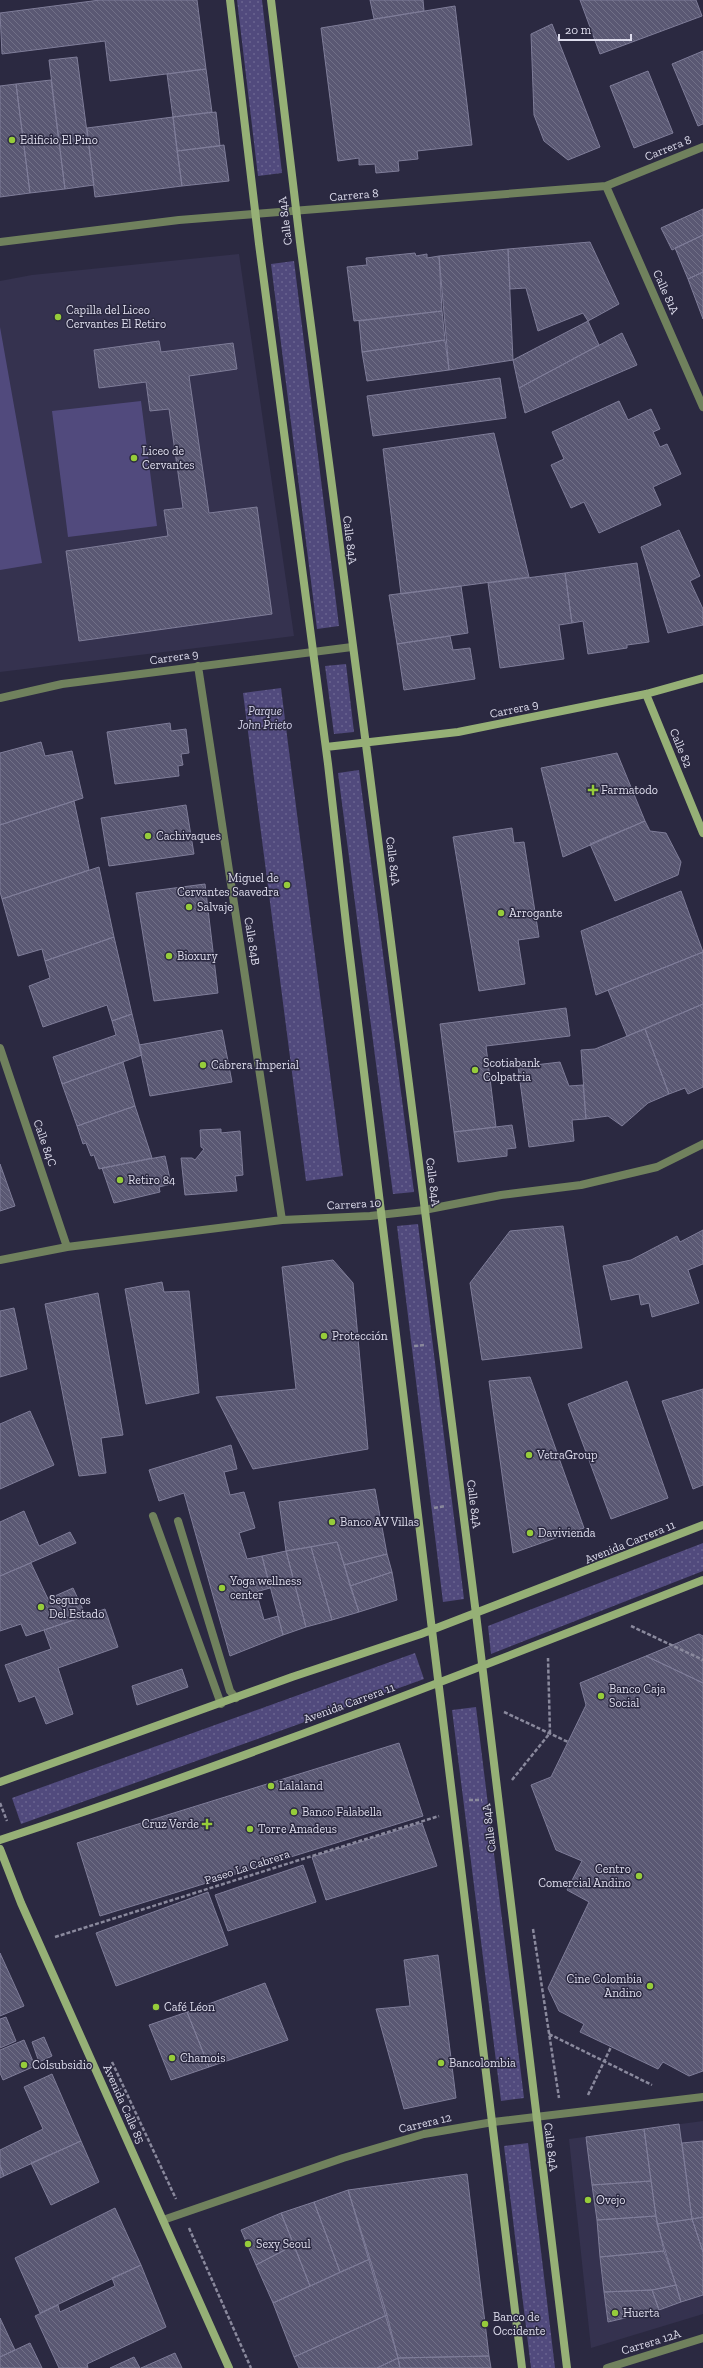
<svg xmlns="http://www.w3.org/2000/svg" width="703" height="2368" font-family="'Zilla Slab',serif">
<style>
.built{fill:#35324f}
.green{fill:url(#green-dots)}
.pitch{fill:#514a7d}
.building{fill:url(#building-back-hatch);stroke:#7f7d99}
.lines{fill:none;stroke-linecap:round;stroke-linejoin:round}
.path{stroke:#8a899d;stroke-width:2.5;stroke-dasharray:4 2;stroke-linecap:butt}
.lane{stroke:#70815d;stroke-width:8}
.street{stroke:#70815d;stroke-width:8}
.secondary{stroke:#96b076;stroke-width:8}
.poi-dot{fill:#96cc3a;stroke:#2b2941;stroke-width:1.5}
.labels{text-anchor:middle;stroke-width:3;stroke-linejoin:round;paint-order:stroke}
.poi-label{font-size:12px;fill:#dedded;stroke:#2b2941;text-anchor:start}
.street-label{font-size:12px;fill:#dedded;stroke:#2b2941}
.park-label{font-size:12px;font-style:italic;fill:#d6d5ec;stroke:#2b2941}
</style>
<defs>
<pattern id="green-dots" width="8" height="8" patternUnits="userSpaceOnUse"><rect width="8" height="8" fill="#514a7d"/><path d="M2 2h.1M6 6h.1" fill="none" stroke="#6a6490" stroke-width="1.8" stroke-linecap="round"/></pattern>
<pattern id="building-back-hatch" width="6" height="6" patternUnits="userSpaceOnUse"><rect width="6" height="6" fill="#5a5873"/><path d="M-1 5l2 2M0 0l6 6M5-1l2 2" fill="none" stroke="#717087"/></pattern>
</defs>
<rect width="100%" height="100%" fill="#2b2941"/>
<path class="built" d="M239 254 294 636 0 672V281L32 275Z
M703 2121V2314L591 2348 569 2139Z"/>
<path class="green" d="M237 0H262L282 173 258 176Z
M294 261 339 626 317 629 271 264Z
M346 664 354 732 334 734 325 666Z
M281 688 343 1176 306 1181 243 693Z
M359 770 414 1192 393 1194 338 773Z
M418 1224 464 1599 443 1602 397 1226Z
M703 1543V1571L491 1654 488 1626Z
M415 1653 424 1679 21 1824 12 1798Z
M476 1707 524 2098 501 2101 452 1710Z
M528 2143 555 2368H531L504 2146Z"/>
<path class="pitch" d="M0 327 42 563 0 570Z
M141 401 157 526 68 537 52 411Z"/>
<path class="building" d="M100 0H197L206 69 110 81 105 41 2 54 0 13Z
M370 0H423L424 11 374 19Z
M580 0H696L702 16 600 54Z
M455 6 472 145 417 151 418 159 398 161 399 171 376 173 375 164 359 165V158L338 161 321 28Z
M552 24 600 147 568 160 544 141 534 115 531 34Z
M703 51V124L698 126 672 64Z
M77 57 94 185 65 189 49 60Z
M206 69 212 112 173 117 167 74Z
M648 71 673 133 634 148 610 86Z
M51 80 65 189 30 193 16 84Z
M16 84 30 193 0 197V86Z
M216 112 220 146 177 151 173 117Z
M173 117 182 186 95 197 87 128Z
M224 145 229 181 182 186 177 151Z
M703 209V235L672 250 661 228Z
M703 235V272L688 279 675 248Z
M590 242 619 304 588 321 583 313 538 331 526 288 510 289 508 249Z
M508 249 513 360 449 370 439 256Z
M415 253 416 256 427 254V258L439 256 442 311 354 321 347 267 367 265 366 258Z
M703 272V319L688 279Z
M442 311 445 340 362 352 359 321Z
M588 321 599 345 519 388 513 360Z
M622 333 637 365 525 413 519 388Z
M445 340 449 370 367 381 362 352Z
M159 341 161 352 233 343 237 369 189 376 209 513 257 507 272 614 79 641 66 551 168 536 164 510 183 508 169 409 150 411 146 382 99 388 94 350Z
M500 378 506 418 373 436 367 396Z
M619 401 628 420 651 409 660 429 653 432 660 447 667 444 681 474 653 487 661 505 599 533 584 502 571 508 551 465 564 459 552 432Z
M494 433 529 577 401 594 383 449Z
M679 530 700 576 690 581 703 609V625L668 633 641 547Z
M637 563 649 642 627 645V648L588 654 583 621 572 623 565 573Z
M565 573 572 623 559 625 564 659 500 668 488 583Z
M461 586 468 633 397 644 389 595Z
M450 636 453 650 470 648 475 679 404 690 397 644Z
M170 723 171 731 186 729 189 753 181 754 183 765 178 766 179 776 115 784 107 732Z
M41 742 45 756 72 751 83 798 0 825V753Z
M617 753 645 821 563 857 541 768Z
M74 801 89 870 2 899 0 892V825Z
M186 805 194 854 109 866 101 818Z
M645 821 650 831 666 833 681 862 678 875 615 901 590 844Z
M512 828 514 843 524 842 539 937 518 940 525 984 479 991 453 837Z
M99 867 114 937 45 961 42 949 18 956 2 899Z
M205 884 218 993 154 1001 136 893Z
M681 891 703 952 596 995 581 931Z
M114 937 132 1014 112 1021 107 1005 43 1027 29 986 50 978 45 961Z
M703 952V1004L627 1036 608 990Z
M703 1004V1087L688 1094 685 1088 669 1094 645 1029Z
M566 1008 570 1036 486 1046 496 1127 454 1132 440 1024Z
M132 1014 142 1055 62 1084 53 1057 116 1035 112 1021Z
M645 1029 669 1094 648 1103 622 1126 608 1116 586 1119 581 1050 595 1049Z
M222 1030 232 1082 150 1096 139 1045Z
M123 1062 135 1106 77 1126 62 1084Z
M560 1062 569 1086 583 1085 586 1119 572 1120 574 1141 529 1147 518 1067Z
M135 1106 152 1158 99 1169 94 1155 91 1156 86 1143 83 1144 77 1126Z
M512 1125 516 1148 507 1149V1156L458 1162 454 1132Z
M221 1129V1133L240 1131 243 1175 235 1176 237 1191 185 1195 181 1158H192L195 1160 204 1149 201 1147 200 1130Z
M165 1156 171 1184 159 1187 160 1192 114 1203 102 1168Z
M0 1164 15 1206 0 1211Z
M563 1226 582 1348 482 1360 470 1283 510 1231Z
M703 1230V1264L688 1270 699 1303 652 1317 649 1303 641 1305 639 1294 611 1300 603 1266 631 1260 677 1236 680 1242Z
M333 1260 353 1283 368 1449 253 1469 216 1397 296 1389 282 1267Z
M162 1282 164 1292 189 1291 199 1393 146 1404 125 1289Z
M98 1293 123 1435 101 1438 106 1473 79 1476 45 1304Z
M14 1308 27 1369 0 1377V1311Z
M530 1377 584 1528 513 1553 489 1381Z
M627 1381 668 1498 611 1519 568 1404Z
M703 1389V1485L693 1489 662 1401Z
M30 1411 54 1465 0 1489V1424Z
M231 1445 237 1469 224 1472 230 1495 244 1492 255 1528 239 1533 247 1559 262 1556 270 1588 256 1592 264 1620 278 1616 283 1635 230 1656 184 1493 159 1501 149 1470Z
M375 1489 387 1554 344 1565 337 1542 286 1551 279 1502Z
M24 1511 39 1546 70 1532 76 1543 0 1576V1522Z
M337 1542 359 1612 332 1620 311 1547Z
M311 1547 332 1620 306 1627 286 1551Z
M286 1551 306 1627 283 1635 262 1556Z
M387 1554 392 1572 350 1586 344 1565Z
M31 1563 48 1599 73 1588 86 1616 26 1636 21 1624 0 1631V1576Z
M392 1572 397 1600 359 1612 350 1586Z
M105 1609 118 1647 58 1668 73 1714 46 1724 35 1696 19 1702 5 1665 51 1649 44 1630Z
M699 1634 703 1636V1683L646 1656Z
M646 1656 703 1683V2071L689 2076 663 2062 658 2069 580 2032 584 2024 559 2011 548 1988 589 1902 567 1890 582 1861 556 1850 531 1785 551 1777 568 1742 586 1705 580 1683Z
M182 1669 188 1687 137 1705 132 1686Z
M399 1743 423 1816 100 1916 77 1843Z
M422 1823 437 1866 326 1900 312 1857Z
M303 1865 316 1902 228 1931 215 1895Z
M208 1892 228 1945 116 1986 96 1933Z
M0 1953 24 2006 0 2016Z
M438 1955 456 2098 404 2109 376 2009 410 2006 404 1960Z
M265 1983 288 2040 209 2067 187 2012Z
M187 2012 209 2067 171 2080 149 2025Z
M6 2017 16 2041 0 2048V2019Z
M44 2037 52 2056 39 2062 32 2042Z
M24 2040 35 2066 3 2080 0 2073V2050Z
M52 2074 81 2141 4 2176 0 2165V2150L43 2129 24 2087Z
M679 2124 692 2219 657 2224 644 2129Z
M644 2129 651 2181 592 2185 586 2137Z
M81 2141 99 2182 51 2205 31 2163Z
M703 2141V2217L692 2219 682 2143Z
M0 2165 4 2176 0 2178Z
M467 2174 489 2356 398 2358 348 2190Z
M651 2181 656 2216 597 2220 592 2185Z
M348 2190 370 2259 340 2272 314 2202Z
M314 2202 340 2272 310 2286 281 2213Z
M115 2208 141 2265 40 2313 15 2258Z
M281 2213 294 2245 256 2265 241 2230Z
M656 2216 664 2251 600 2257 597 2220Z
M703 2217V2252L692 2219Z
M692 2219 703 2252V2295L681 2302 657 2224Z
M294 2245 310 2286 273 2303 256 2265Z
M664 2251 676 2285 652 2290 604 2292 600 2257Z
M370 2259 387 2315 294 2357 273 2303Z
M141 2265 166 2327 87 2364 88 2368H59L35 2316 58 2305 60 2312 115 2286 112 2278Z
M676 2285 681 2302 659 2310 652 2290Z
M652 2290 659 2310 608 2322 604 2292Z
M387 2315 398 2358 377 2368H299L294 2357Z
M0 2318 15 2350 0 2357Z
M30 2343 42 2368H0V2357Z
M175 2353 182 2368H141Z
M489 2356 491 2368H400L398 2358Z
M134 2357 140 2368H110Z
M398 2358 400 2368H377Z"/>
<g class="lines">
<path class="path" d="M414 1346 425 1345
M434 1508 446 1506
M631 1626 703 1660
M504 1712 568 1742
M512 1780 550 1733 548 1658
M469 1800H482
M0 1803 7 1821
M533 1929 559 2098
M55 1937 439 1816
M549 2034 652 2085
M112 2062 176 2199
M588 2095 611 2047
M189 2228 251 2368"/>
<path class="lane" d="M153 1516 221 1704
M178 1521 230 1691 236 1698"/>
<path class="street" d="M606 186 703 407
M0 242 179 220 606 186 703 147
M198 666 282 1220
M0 698 62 684 352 647
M0 1048 67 1247
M0 1260 67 1247 282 1220 370 1216 424 1210 501 1195 581 1185 657 1167 703 1144
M163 2220 343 2158 424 2134 493 2122 703 2097
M607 2368 703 2338"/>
<path class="secondary" d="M230 0 259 244 328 764 348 941 522 2368
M271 0 300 242 368 760 476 1614 567 2368
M646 694 703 833
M326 747 458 732 646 694 703 678
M0 1782 292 1677 421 1634 703 1525
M0 1840C237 1762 471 1671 703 1580
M0 1849 21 1903 229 2368"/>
</g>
<g class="poi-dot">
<circle cx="12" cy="140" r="4"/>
<circle cx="58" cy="317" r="4"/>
<circle cx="134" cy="458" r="4"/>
<path d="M591 784h4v4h4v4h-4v4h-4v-4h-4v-4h4z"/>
<circle cx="148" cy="836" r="4"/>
<circle cx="287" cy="885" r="4"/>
<circle cx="189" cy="907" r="4"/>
<circle cx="501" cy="913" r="4"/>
<circle cx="169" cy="956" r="4"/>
<circle cx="203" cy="1065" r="4"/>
<circle cx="475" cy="1070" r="4"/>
<circle cx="120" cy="1180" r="4"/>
<circle cx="324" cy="1336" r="4"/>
<circle cx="529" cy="1455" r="4"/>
<circle cx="332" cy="1522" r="4"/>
<circle cx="530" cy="1533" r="4"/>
<circle cx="222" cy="1588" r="4"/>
<circle cx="41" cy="1607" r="4"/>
<circle cx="601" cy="1696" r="4"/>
<circle cx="271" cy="1786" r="4"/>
<circle cx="294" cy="1812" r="4"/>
<path d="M205 1818h4v4h4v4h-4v4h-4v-4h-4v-4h4z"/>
<circle cx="250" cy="1829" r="4"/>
<circle cx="639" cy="1876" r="4"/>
<circle cx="650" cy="1986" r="4"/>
<circle cx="156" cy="2007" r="4"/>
<circle cx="172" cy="2058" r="4"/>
<circle cx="441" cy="2063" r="4"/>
<circle cx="24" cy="2065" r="4"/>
<circle cx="588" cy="2200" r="4"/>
<circle cx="248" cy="2244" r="4"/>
<circle cx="615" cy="2313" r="4"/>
<circle cx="485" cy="2324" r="4"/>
</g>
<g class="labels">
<g class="poi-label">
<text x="20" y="144">Edificio El Pino</text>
<text x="66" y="314">Capilla del Liceo<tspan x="66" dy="14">Cervantes El Retiro</tspan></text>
<text x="142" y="455">Liceo de<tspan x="142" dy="14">Cervantes</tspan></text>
<text x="601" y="794">Farmatodo</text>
<text x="156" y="840">Cachivaques</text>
<text x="279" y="882" text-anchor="end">Miguel de<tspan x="279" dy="14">Cervantes Saavedra</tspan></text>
<text x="197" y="911">Salvaje</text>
<text x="509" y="917">Arrogante</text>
<text x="177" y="960">Bioxury</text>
<text x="483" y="1067">Scotiabank<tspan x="483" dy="14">Colpatria</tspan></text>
<text x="211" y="1069">Cabrera Imperial</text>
<text x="128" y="1184">Retiro 84</text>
<text x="332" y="1340">Protección</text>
<text x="537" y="1459">VetraGroup</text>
<text x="340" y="1526">Banco AV Villas</text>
<text x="538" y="1537">Davivienda</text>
<text x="230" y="1585">Yoga wellness<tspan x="230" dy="14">center</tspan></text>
<text x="49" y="1604">Seguros<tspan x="49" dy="14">Del Estado</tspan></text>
<text x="609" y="1693">Banco Caja<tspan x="609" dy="14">Social</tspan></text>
<text x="279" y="1790">Lalaland</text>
<text x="302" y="1816">Banco Falabella</text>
<text x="199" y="1828" text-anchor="end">Cruz Verde</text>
<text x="258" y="1833">Torre Amadeus</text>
<text x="631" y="1873" text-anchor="end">Centro<tspan x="631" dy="14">Comercial Andino</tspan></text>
<text x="642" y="1983" text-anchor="end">Cine Colombia<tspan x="642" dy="14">Andino</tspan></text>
<text x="164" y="2011">Café Léon</text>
<text x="180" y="2062">Chamois</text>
<text x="449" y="2067">Bancolombia</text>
<text x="32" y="2069">Colsubsidio</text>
<text x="596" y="2204">Ovejo</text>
<text x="256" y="2248">Sexy Seoul</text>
<text x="623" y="2317">Huerta</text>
<text x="493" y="2321">Banco de<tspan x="493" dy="14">Occidente</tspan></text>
</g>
<g class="street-label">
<text transform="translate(668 148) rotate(-22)" y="4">Carrera 8</text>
<text transform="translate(354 195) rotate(-5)" y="4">Carrera 8</text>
<text transform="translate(285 221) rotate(-97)" y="4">Calle 84A</text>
<text transform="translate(666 292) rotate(66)" y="4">Calle 81A</text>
<text transform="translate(350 540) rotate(83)" y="4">Calle 84A</text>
<text transform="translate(174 657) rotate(-8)" y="4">Carrera 9</text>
<text transform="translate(514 709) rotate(-12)" y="4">Carrera 9</text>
<text transform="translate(681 748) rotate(68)" y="4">Calle 82</text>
<text transform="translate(393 861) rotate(83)" y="4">Calle 84A</text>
<text transform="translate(252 941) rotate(81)" y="4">Calle 84B</text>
<text transform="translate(45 1143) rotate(71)" y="4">Calle 84C</text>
<text transform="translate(433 1182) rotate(83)" y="4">Calle 84A</text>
<text transform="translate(354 1204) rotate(-3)" y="4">Carrera 10</text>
<text transform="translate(474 1504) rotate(83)" y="4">Calle 84A</text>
<text transform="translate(630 1542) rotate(-22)" y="4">Avenida Carrera 11</text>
<text transform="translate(349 1703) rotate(-20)" y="4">Avenida Carrera 11</text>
<text transform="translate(489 1828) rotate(-97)" y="4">Calle 84A</text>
<text transform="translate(247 1867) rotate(-18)" y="4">Paseo La Cabrera</text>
<text transform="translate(124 2104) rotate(66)" y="4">Avenida Calle 85</text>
<text transform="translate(425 2123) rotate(-13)" y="4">Carrera 12</text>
<text transform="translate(551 2147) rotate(83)" y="4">Calle 84A</text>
<text transform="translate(651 2342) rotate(-17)" y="4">Carrera 12A</text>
</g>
<g class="park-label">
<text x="265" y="715">Parque<tspan x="265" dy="14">John Prieto</tspan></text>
</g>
</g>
<path d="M559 34v6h72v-6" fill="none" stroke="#dedded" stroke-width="2"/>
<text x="565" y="34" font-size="12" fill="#dedded" stroke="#2b2941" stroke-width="3" paint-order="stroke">20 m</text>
</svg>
